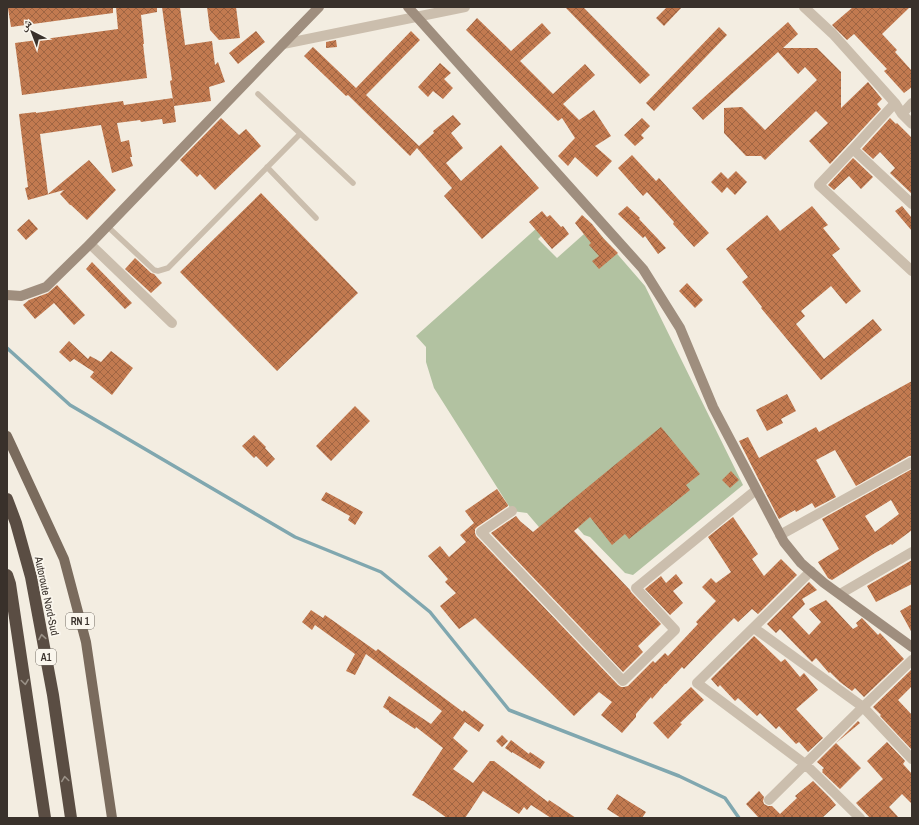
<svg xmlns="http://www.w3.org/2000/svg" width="919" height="825" font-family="'Archivo Narrow','Noto Naskh Arabic',sans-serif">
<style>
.grass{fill:#b2c2a1}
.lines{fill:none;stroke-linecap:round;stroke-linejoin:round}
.stream{stroke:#80a7af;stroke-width:3.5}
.building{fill:url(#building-cross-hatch);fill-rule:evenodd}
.lane{stroke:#cbbead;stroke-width:5.5}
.street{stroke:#cbbead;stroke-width:10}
.secondary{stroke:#9f8e7e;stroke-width:10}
.primary{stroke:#7a6b5d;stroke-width:10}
.highway{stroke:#5a4d43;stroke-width:12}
.oneway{stroke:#9a9187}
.labels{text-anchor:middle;stroke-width:3.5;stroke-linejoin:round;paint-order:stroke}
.shield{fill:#faf6ed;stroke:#736c65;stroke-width:1}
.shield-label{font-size:10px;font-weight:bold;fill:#39312b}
.street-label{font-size:11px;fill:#39312b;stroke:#faf6ed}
</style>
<defs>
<pattern id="building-cross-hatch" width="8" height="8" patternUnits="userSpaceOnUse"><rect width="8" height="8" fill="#c27a50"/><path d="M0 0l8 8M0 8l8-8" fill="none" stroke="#9f6543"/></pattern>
</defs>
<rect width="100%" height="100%" fill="#f3ede1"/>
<path class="grass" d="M548 218 553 225 538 239 557 258 593 226 645 286 743 485 633 575 625 573 590 537 584 535 577 527 556 547 527 513 512 511 434 388 426 362V347L416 336Z"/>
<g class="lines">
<path class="stream" d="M7 348 70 405 295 537 381 572 430 612 509 710 679 776 725 798 739 818"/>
</g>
<path class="building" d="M14 7H113V13L11 27 8 8Z
M116 7H157V12L141 15 144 44H143L147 78 22 95 15 43 118 29Z
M162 7H180L185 45 212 41 215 65 218 62 225 82 209 87 211 101 174 106 170 81 172 80Z
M207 7H236L240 38 219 40 210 30Z
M565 7H583L650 75 640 84Z
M667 7H682L664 26 656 18Z
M853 7H910L882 34 897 50 895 52 912 71V87L904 93 884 71 887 69 854 34 847 40 832 25Z
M477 18 511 51 542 23 551 33 520 61 553 94 585 64 595 75 563 104 579 120 594 110 611 136 595 146 612 161 597 177 575 157 568 166 558 156 575 138 562 118 558 121 466 30Z
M788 22 798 34 783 48H817L841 72V108L868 82 882 99 877 104 881 109 830 164 809 141 828 123 816 111 765 160 761 156H746L724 133V108L742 107 765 130 817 80 805 67 798 74 778 52 703 120 692 108Z
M719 27 727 35 654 111 646 103Z
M256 31 265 42 238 64 229 53Z
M411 31 420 40 366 95 419 146 434 133 433 131 453 115 461 124 451 133 463 148 446 163 461 181 501 145 539 188 482 239 444 196 452 188 417 148 410 156 348 95 346 96 304 56 313 47 356 88Z
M336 40 337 47 326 48V42Z
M440 63 451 73 444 79 453 88 443 99 433 91 428 97 418 87Z
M173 98 176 122 163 124 162 119 141 122 140 120 117 123 121 142 129 140 132 157H130L133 166 112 173 101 125 40 134 48 194 89 160 116 190 87 220 71 205H70L60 194 64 190 28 200 25 188 28 187 19 114 36 112V113L123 101 124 105Z
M221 118 239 135 246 129 261 146 215 190 200 174 197 177 180 160Z
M642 118 650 126 641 135 644 138 635 146 624 135Z
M890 118 896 124 897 123 912 138V194L890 173 895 168 880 152 873 159 862 149Z
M632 155 656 181 659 178 709 233 694 247 673 224 674 222 647 192 643 196 618 168Z
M853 158 873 177 861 189 849 176 834 190 828 185Z
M736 171 747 182 735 195 727 187 722 193 711 182 721 172 728 179Z
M261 193 358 293 277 371 180 272Z
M627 206 640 218 639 219 658 239 666 248 658 254 645 236 643 238 618 214Z
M812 206 828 225 823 228 840 249 832 255 861 291 846 304 831 286 801 311 805 316 796 324 824 359 873 319 882 330 821 380 761 308 762 307 742 282 748 277 726 249 767 215 780 231Z
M902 206 912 218V231L895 211Z
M542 211 547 217 550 215 561 227 563 226 569 234 552 249 529 222Z
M582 215 592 224 603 238 618 253 599 269 592 261 599 256 589 245 591 243 575 223Z
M29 219 38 229 26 240 17 230Z
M135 258 151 273 154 274 162 283 151 293 125 269Z
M92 262 132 303 125 309 86 269Z
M687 283 703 300 695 308 679 291Z
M57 285 85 315 74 325 54 303 35 319 23 305 29 300 48 293Z
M69 341 88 359 90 356 101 362 111 351 133 368 112 395 90 377 94 372 74 359 70 362 59 352Z
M912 381V456H909L856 486 835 450 816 460 836 497 815 508 812 503 796 512 795 510 779 519 739 441 748 437 759 458 816 427 819 432Z
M787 394 796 411 781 419 783 423 767 431 756 410Z
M355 406 370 421 331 461 316 446Z
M661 427 700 474 686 485 690 490 629 539 625 534 612 545 590 517 574 531 630 590 631 592 661 624 638 646 643 652 623 672 491 533 516 516 520 521 533 532Z
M254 435 266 447 265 448 275 459 267 467 256 456 254 458 242 446Z
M912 469V530L892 545 891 544 875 553 832 580 828 578 818 562 839 549 822 519ZM891 500 899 514 875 532 865 516Z
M731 471 739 480 730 488 722 480Z
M497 489 508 505V506L477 527 475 529V533L476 536 618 685 621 687H624L628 686 653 661 655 663 665 653 668 656 698 624 696 622 716 601 702 587 711 578 716 583 731 572 708 537 733 517 758 554 752 559 764 576 781 559 797 575 758 614 752 609 738 622 734 618 713 639 684 669 682 667 666 684H665L652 699 651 697 636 714V717L622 733 601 715 612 702 599 692 574 716 475 618 459 629 440 606 456 593 445 582 448 579 428 556 440 546 449 557 466 542 460 535 474 523 465 511Z
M326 492 363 512 355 525 348 520 350 516 321 500Z
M912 560V584L876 602 867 586Z
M676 574 683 583 673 591 683 603 670 615 645 589 661 576 666 583Z
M809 582 817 590 802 599 805 604 792 617 809 635 821 622 809 609 826 600 853 629 858 626 856 623 862 618 878 635 880 633 904 659 864 697 855 688 852 691 840 682 830 672 829 673 816 658 812 662 780 629 776 633 767 624Z
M912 604V633L900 611Z
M311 610 323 618 325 615 376 651 378 649 463 712 464 710 484 725 479 732 465 722 453 738 468 751 453 769 473 783 490 761H494L548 802 549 800 576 818H551L531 805 527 810 524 807 519 814 483 791 465 818H447L423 801H422L412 795 443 748 416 727 415 729 389 712V711L383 707 389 696 431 724 442 711 366 654 355 675 346 671 355 654 315 625 312 630 302 622Z
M754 636 781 662 785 659 800 677 804 673 818 690 796 709 823 738 808 752 799 742 796 744 779 726 776 729 760 713 757 716 738 698 735 701 720 685 718 687 711 679Z
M912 669V686L898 700 912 715V750L880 716 881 715 873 707Z
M691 687 704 700 680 723 682 724 668 739 653 723Z
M858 721 860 723 836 743 861 768 840 789 822 772 823 771 822 770 824 768 817 762Z
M502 735 508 741 502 747 496 741Z
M511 740 529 754 530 752 545 762 540 769 512 752V753L505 748Z
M887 742 905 761 903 764 912 774V804L902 794 889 807 899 818H870L856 803 883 779 867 761Z
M813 781 830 798 836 805 822 818H759L746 804 759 791 764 797 763 801 764 804 768 806H772L780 814 797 798 795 796Z
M617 794 646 812 642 818H621L607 809Z"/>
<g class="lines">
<path class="lane" d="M258 94 353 183
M267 167 316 218
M107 226 154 270 158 271 168 268 300 134"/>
<path class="street" d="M804 7 833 34 895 103 902 114 912 103
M283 44 465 7
M895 103 853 149 912 204
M902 114 912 124
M853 149 819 185 912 271
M90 244 172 323
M512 511 481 532 623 681 675 630 636 588 756 490
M780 535 912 462
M811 571 697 683 805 764 860 818
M840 594 912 552
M754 628 863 707 912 759
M769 800 863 707 912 660"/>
<path class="secondary" d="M408 7 643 269 680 328 713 407 784 542 801 563 824 583 912 647
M7 295 21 296 46 287 90 244 283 44 319 7"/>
<path class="primary" d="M7 436 64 559 86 642 112 818"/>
<path class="highway" d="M7 499 16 523 31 577 53 695 71 818
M7 575 10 584 45 818"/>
</g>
<defs><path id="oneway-chevron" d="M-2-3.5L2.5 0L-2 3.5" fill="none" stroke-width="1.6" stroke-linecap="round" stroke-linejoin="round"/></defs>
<g class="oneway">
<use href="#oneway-chevron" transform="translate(42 637) rotate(-100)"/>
<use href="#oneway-chevron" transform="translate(25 682) rotate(82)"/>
<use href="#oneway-chevron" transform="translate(65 779) rotate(-98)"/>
</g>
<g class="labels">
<g class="shield">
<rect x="66" y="613" width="28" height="16" rx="3"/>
<rect x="36" y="649" width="20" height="16" rx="3"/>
</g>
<g class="shield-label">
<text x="80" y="625">RN 1</text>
<text x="46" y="661">A1</text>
</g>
<g class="street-label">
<text transform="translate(47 596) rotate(78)" y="4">Autoroute Nord-Sud</text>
</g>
</g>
<rect width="919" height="825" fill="none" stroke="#39312b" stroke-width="16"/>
<g transform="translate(32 32) rotate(318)" stroke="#faf6ed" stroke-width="3" paint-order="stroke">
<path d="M0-3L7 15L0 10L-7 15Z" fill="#39312b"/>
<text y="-6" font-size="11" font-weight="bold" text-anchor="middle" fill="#39312b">ش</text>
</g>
</svg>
